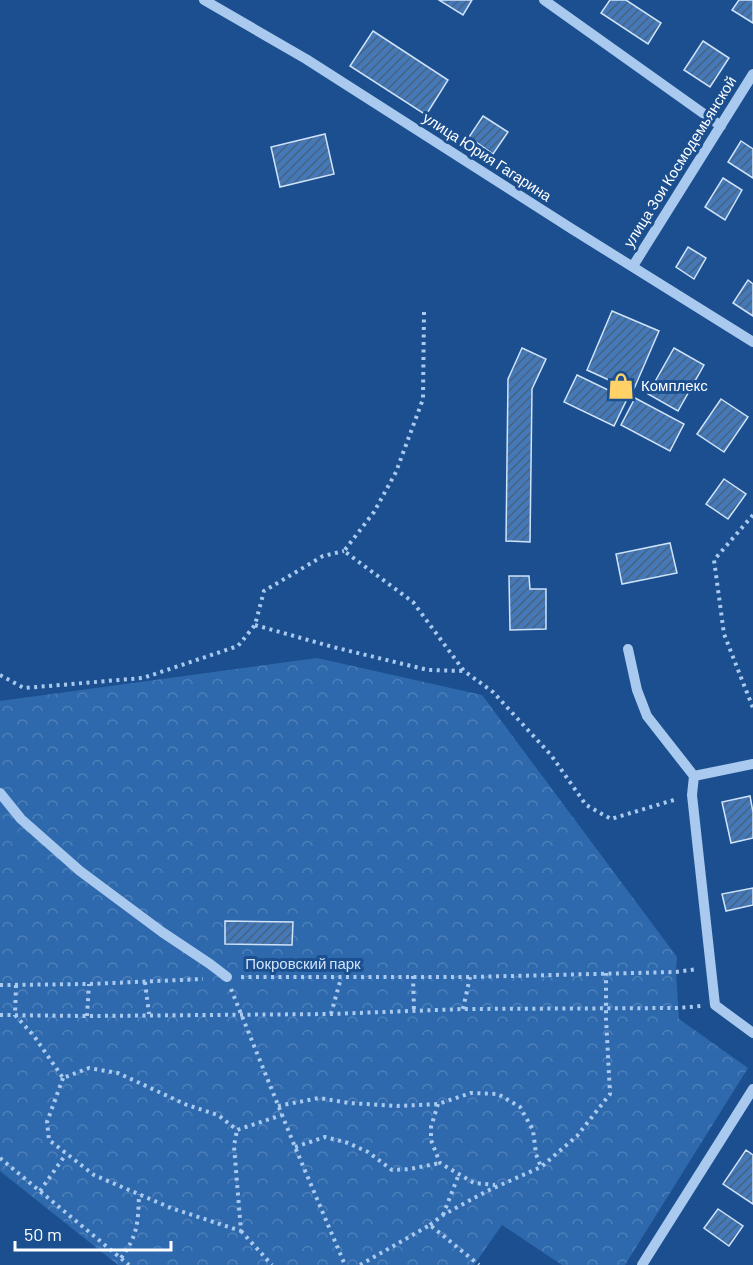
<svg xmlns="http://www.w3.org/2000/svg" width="753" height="1265" font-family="Barlow,sans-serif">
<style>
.park{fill:url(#park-crowns)}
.building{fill:url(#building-hatch);stroke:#cfe3fa;stroke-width:1.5}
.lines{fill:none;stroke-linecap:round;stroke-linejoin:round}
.path{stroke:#a9c9ee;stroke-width:4;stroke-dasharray:3 4.5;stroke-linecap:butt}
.minor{stroke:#a9c9ee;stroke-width:10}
.labels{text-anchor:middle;stroke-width:6;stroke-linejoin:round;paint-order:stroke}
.street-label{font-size:15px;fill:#fff;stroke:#1b4f8f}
.poi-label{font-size:15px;fill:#fff;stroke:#1b4f8f;text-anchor:start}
.park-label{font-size:15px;fill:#cfe3fa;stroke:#1b4f8f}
</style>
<defs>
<pattern id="park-crowns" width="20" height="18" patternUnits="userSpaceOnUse" patternTransform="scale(1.5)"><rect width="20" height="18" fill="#2e69ad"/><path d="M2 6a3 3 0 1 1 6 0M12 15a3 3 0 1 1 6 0" fill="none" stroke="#4d80b9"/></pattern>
<pattern id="building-hatch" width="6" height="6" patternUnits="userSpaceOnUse" patternTransform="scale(1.5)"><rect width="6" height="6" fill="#4478b7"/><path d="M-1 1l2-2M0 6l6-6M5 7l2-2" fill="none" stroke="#486282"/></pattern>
</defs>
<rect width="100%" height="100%" fill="#1b4f8f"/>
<path class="park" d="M317 658 482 695 677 957 676 972 679 1019 748 1068 625 1265H562L502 1225 474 1265H118L0 1171V701Z"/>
<path class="building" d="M439 0H472L463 15Z
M610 0H626L661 23 648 44 601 13Z
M739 0H753V23L732 10Z
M373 31 448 80 426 115 350 66Z
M703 41 729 58 710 87 684 70Z
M483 116 508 132 493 154 469 137Z
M325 134 334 174 280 187 271 147Z
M741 141 753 149V178L728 162Z
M723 178 742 190 725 220 705 207Z
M688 247 706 258 694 279 676 267Z
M748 280 753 284V316L733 303Z
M612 311 659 331 633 391 587 370Z
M522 348 546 359 532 389 530 542 506 541 508 379Z
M674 348 704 365 678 411 648 394Z
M577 375 627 399 614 426 564 402Z
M635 398 684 424 670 451 621 425Z
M721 399 748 417 724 452 697 434Z
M724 479 746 494 728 519 706 504Z
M670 543 677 573 622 584 616 554Z
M509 576H529L530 589H546V629L510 630Z
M750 796 753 812V838L731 843 722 802Z
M753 888V905L726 911 722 894Z
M225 921 293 922 292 945 225 944Z
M746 1150 753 1155V1204L723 1184Z
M718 1209 743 1226 729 1246 704 1228Z"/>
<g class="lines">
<path class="path" d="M424 312 423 399 396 472 374 512 344 551 413 602 464 671 493 692 551 755 586 805 611 819 677 799
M753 515 714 560 724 634 753 708
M255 625 333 647 428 670 464 671
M0 675 24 688 143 678 238 646 255 625 264 591 323 556 344 551
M413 976 414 1011
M241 977H470L676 972 698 969
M145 982 149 1014
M0 985 89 984 203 979
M16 985 15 1015 34 1036 63 1078 89 1068 118 1073 187 1105 218 1115 237 1130 282 1115
M231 989 295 1147 345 1265
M463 1009 470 977
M331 1014 341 978
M0 1015 87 1016 331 1014 463 1009 678 1008 701 1006
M87 1016 89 984
M63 1078 47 1122 49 1140 94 1175 171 1208 241 1231 234 1146 237 1130
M438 1104 431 1127V1140L440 1163 474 1183 495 1185
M278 1106 319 1098 349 1103 397 1106 438 1104 471 1093 498 1094 520 1107 533 1130 536 1154 541 1167
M295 1147 325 1137 348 1143 368 1152 392 1170 410 1169 440 1163
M0 1158 129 1265
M40 1191 66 1154
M443 1215 459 1174
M430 1225 443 1215 487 1191 541 1167 577 1136 610 1094 606 1018V973
M241 1231 272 1265
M121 1258C138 1235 138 1223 139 1194
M360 1265 430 1225 479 1265"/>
<path class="minor" d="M204 0 306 59 572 229 753 342
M544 0 721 126
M633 266 753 74
M628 649 637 690 647 716 694 776 692 795 715 1005 753 1033
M694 776 753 764
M0 793 21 819 80 871 162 932 210 964 227 977
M642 1265 753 1089"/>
</g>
<defs>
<symbol id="shop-bare" viewBox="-9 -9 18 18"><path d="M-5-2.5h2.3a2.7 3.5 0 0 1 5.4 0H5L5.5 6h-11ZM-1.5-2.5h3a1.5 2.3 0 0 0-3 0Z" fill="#ffd166" stroke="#1b4f8f" stroke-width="2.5" paint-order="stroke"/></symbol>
</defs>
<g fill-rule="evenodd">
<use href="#shop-bare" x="602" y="367" width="38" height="38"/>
</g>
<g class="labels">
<g class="street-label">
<text transform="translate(487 157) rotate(33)" y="5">улица Юрия Гагарина</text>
<text transform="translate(680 162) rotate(-58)" y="5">улица Зои Космодемьянской</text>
</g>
<g class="poi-label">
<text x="641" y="391">Комплекс</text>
</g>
<g class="park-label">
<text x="303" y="969">Покровский парк</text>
</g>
</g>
<path d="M15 1241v9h156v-9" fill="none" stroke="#ffffff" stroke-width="3"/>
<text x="24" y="1241" font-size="18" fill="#ffffff" stroke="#1b4f8f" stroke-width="4.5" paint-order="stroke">50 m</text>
</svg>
